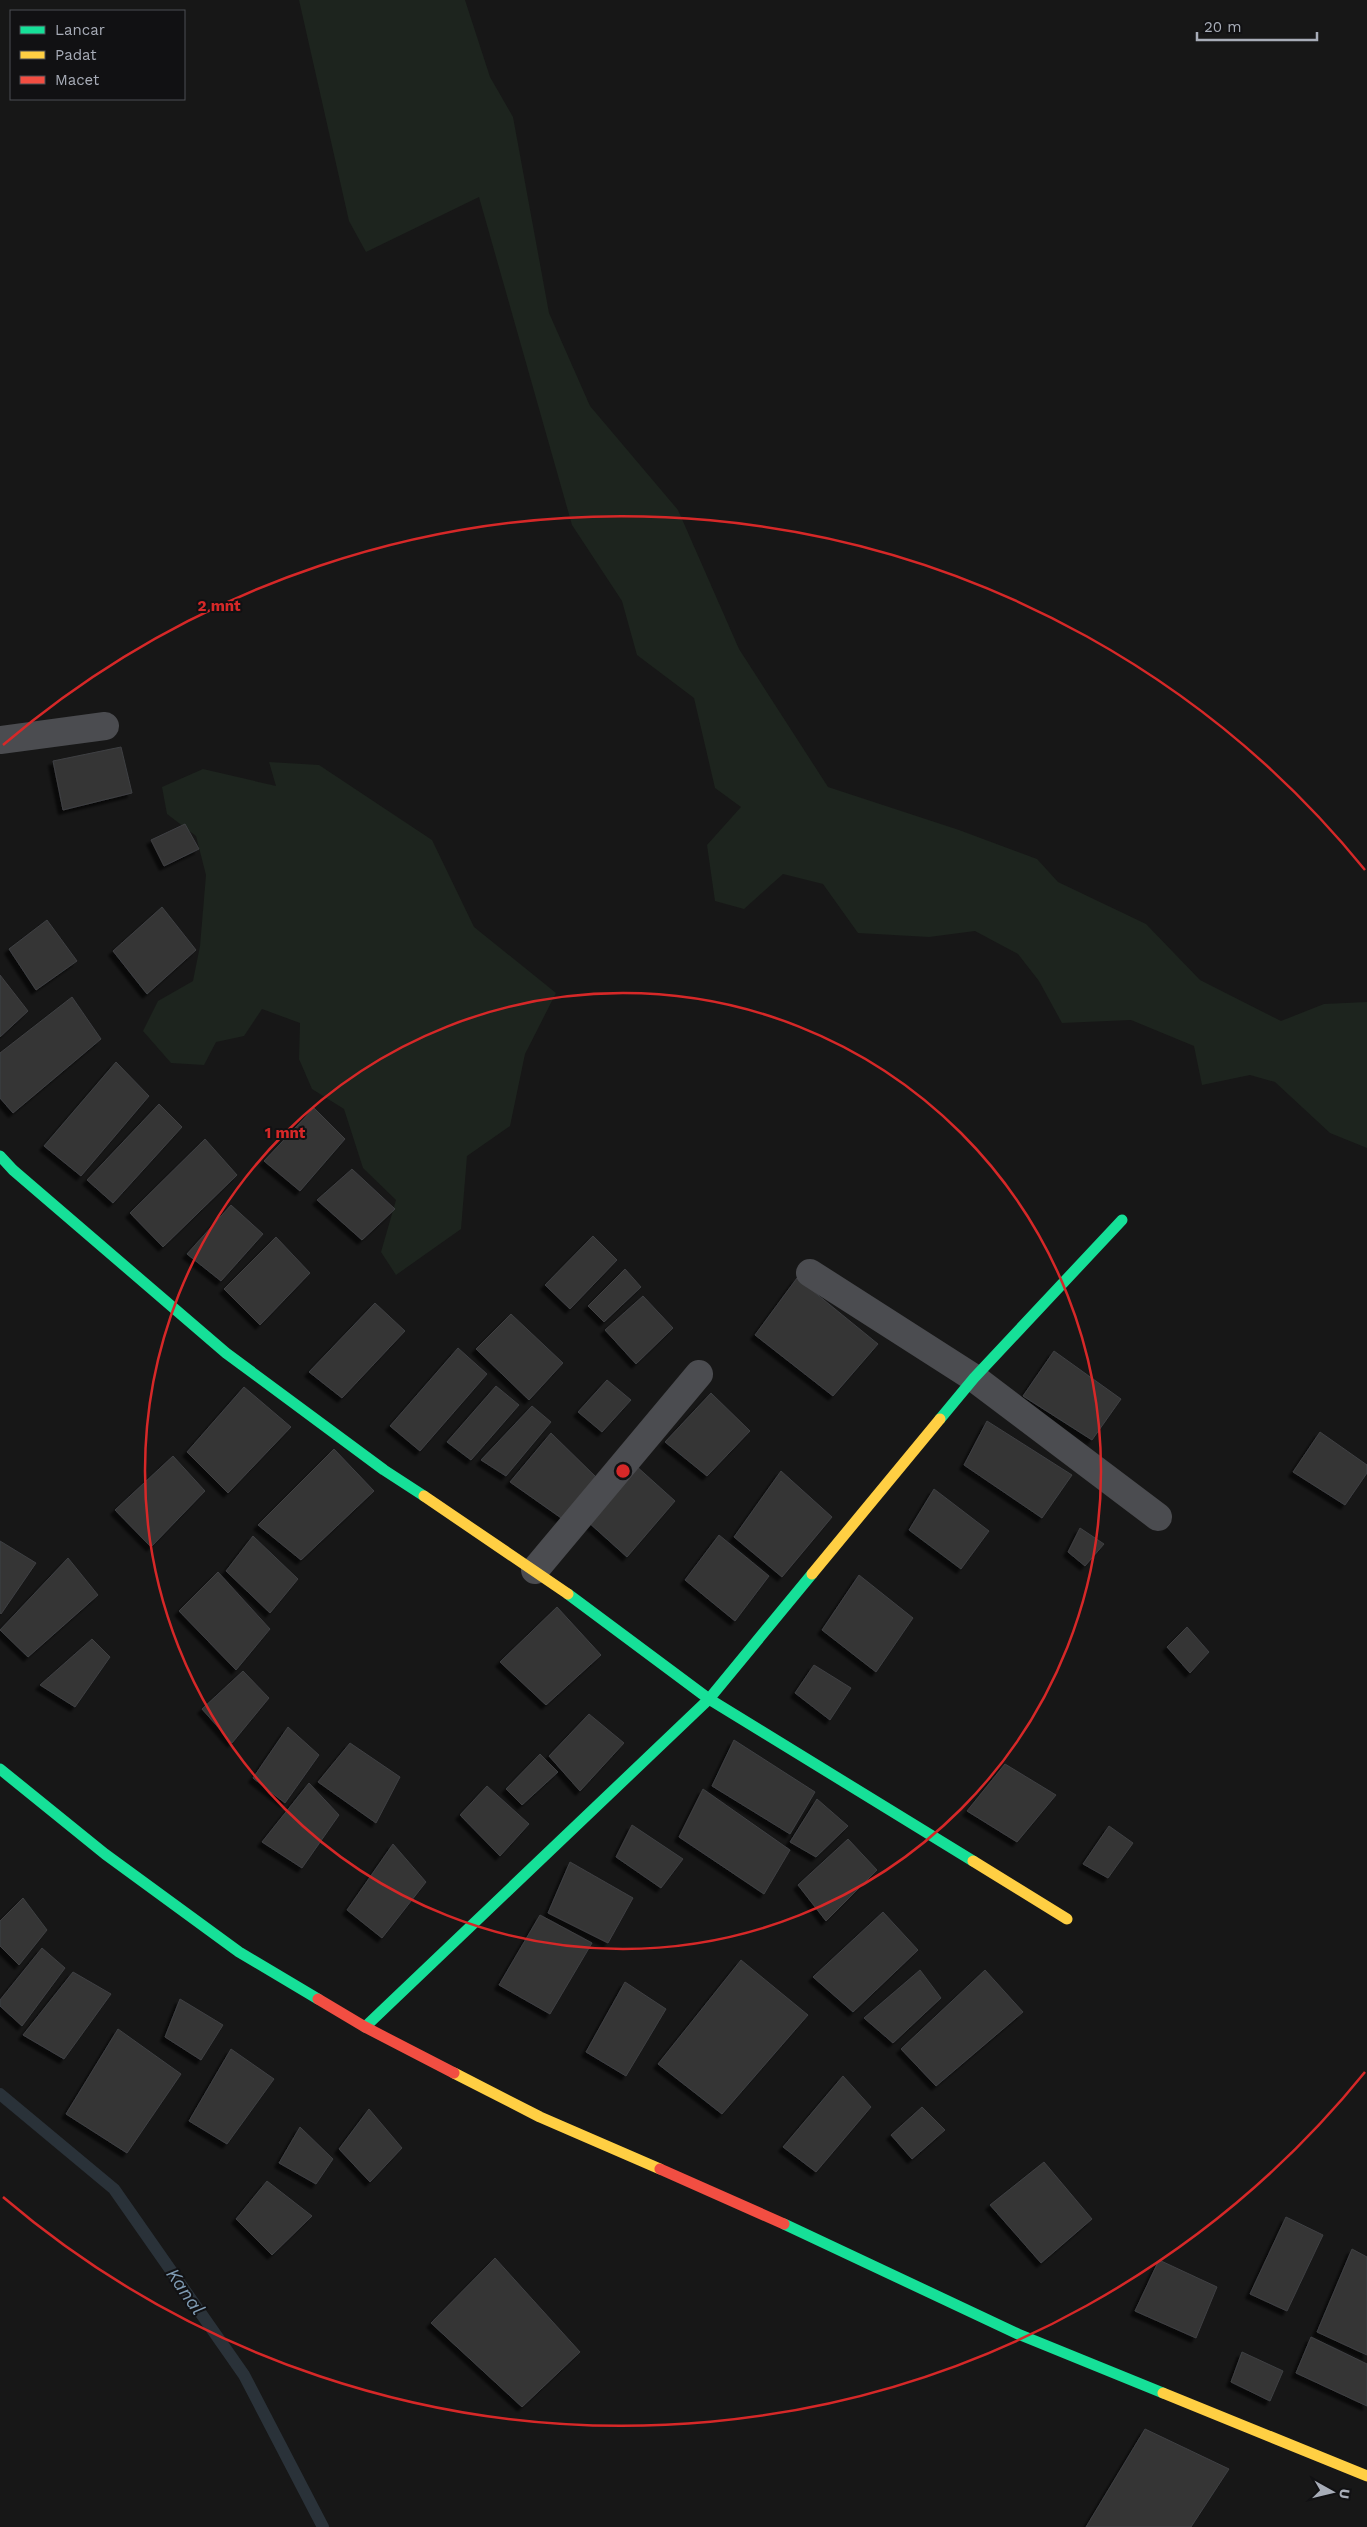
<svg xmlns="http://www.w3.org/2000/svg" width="1367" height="2527" font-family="'Work Sans',sans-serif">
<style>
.green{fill:#1d241e}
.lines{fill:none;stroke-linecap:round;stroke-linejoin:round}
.stream{stroke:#2a3239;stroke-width:12}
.building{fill:#353536;stroke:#3f4043;filter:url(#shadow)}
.street{stroke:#4b4c50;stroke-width:28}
.fast{stroke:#16e098;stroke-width:11}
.slow{stroke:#ffcf43;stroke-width:11}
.jam{stroke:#f24e42;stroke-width:11}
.ring{fill:none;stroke:#d62828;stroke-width:2.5}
.labels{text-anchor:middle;stroke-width:4;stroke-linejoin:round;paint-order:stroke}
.water-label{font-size:19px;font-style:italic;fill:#7f9bb3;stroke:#111113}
.centre{fill:#d62828;stroke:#111113;stroke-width:2.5}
.ring-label{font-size:15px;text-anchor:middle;font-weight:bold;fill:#d62828;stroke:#111113;stroke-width:4;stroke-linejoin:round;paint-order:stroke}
</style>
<defs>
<filter id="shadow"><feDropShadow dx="-4.5" dy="4.5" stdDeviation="1" flood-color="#0009"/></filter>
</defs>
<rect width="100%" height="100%" fill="#171717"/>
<path class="green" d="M299 0H465L490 77 513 117 549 313 590 406 678 510 739 649 828 787 959 830 1037 859 1058 882 1146 924 1200 980 1281 1021 1324 1004 1367 1002V1148L1330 1133 1275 1082 1250 1075 1202 1085 1194 1046 1131 1020 1062 1023 1039 981 1018 954 975 931 929 937 858 933 823 884 783 874 744 909 715 901 707 845 741 807 715 788 694 698 637 655 622 601 572 525 479 197 366 252 349 221Z
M269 762 319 765 432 840 474 927 556 993 525 1054 510 1126 467 1156 461 1229 396 1275 381 1252 396 1200 363 1168 344 1109 312 1089 299 1059 300 1023 262 1009 244 1036 216 1042 204 1065 171 1063 143 1031 158 1001 193 981 200 946 206 875 196 836 167 814 162 787 203 769 276 786Z"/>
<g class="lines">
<path class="stream" d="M0 2094 114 2189 244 2375 323 2527"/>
</g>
<path class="building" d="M121 747 132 793 63 810 53 761Z
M185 824 199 849 164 866 151 840Z
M162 907 196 950 147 994 113 951Z
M47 920 77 961 36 990 9 949Z
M0 975 28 1011 0 1037Z
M72 997 101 1039 13 1113 0 1098V1053Z
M116 1062 149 1096 81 1176 44 1146Z
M159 1104 182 1127 113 1203 87 1180Z
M314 1108 345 1139 300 1191 264 1161Z
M205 1139 237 1175 163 1247 130 1213Z
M352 1169 395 1209 362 1240 317 1200Z
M231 1205 263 1234 221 1281 187 1254Z
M593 1236 617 1260 570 1309 545 1285Z
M276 1237 310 1273 260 1325 224 1289Z
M625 1269 641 1287 604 1322 588 1306Z
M797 1278 878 1344 833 1396 755 1335Z
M643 1296 673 1328 636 1364 605 1330Z
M375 1303 405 1331 342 1398 309 1372Z
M511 1314 563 1363 529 1400 476 1349Z
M458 1348 487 1374 420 1451 390 1426Z
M1054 1351 1121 1399 1092 1440 1023 1396Z
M607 1380 631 1400 602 1432 578 1412Z
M496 1386 519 1405 471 1460 447 1442Z
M244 1387 291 1427 228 1493 187 1452Z
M711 1393 750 1431 707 1476 665 1442Z
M532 1406 551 1422 506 1476 481 1460Z
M987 1421 1072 1475 1042 1518 964 1465Z
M1320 1432 1367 1465V1473L1345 1505 1293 1472Z
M551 1433 598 1479 564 1520 510 1482Z
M334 1449 374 1491 301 1560 258 1525Z
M173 1456 205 1491 151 1547 115 1510Z
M635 1465 675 1501 627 1557 587 1521Z
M781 1471 832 1517 782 1577 734 1537Z
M934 1489 989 1531 961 1569 909 1530Z
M1080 1528 1104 1544 1085 1566 1068 1552Z
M719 1535 769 1576 735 1621 685 1580Z
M253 1536 298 1579 270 1613 226 1571Z
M0 1541 36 1563 1 1614 0 1613Z
M68 1558 98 1595 28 1657 0 1630Z
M218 1572 270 1629 236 1670 179 1611Z
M859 1575 913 1618 876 1672 822 1630Z
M557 1607 601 1655 546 1705 500 1662Z
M1187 1627 1209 1652 1190 1673 1167 1647Z
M92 1639 110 1657 75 1707 40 1685Z
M814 1665 851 1688 830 1720 795 1693Z
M243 1671 269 1698 232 1743 202 1709Z
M589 1714 624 1743 580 1791 549 1756Z
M288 1727 319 1755 285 1803 253 1778Z
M734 1740 815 1792 790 1834 712 1786Z
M350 1743 400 1777 376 1823 318 1782Z
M540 1754 558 1772 522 1805 506 1789Z
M1005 1764 1056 1795 1017 1842 967 1811Z
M309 1783 339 1815 302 1868 262 1842Z
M487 1786 529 1824 500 1856 460 1815Z
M703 1789 790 1850 764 1894 679 1837Z
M817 1799 848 1826 816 1857 790 1842Z
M632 1825 683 1859 661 1888 616 1857Z
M1109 1826 1133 1843 1108 1878 1083 1864Z
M848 1839 877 1870 826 1921 798 1885Z
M393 1844 426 1882 382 1938 347 1910Z
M570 1862 633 1898 608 1943 548 1913Z
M23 1898 47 1930 19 1965 0 1946V1921Z
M883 1912 918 1950 853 2012 813 1977Z
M540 1915 592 1943 550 2014 499 1985Z
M42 1948 65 1968 22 2026 0 2006V2000Z
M741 1960 808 2015 722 2114 658 2064Z
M920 1970 941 1998 893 2043 864 2018Z
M985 1970 1023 2012 936 2086 901 2049Z
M73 1972 111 1994 64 2059 23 2035Z
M625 1982 666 2009 626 2076 586 2052Z
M180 1999 223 2025 201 2060 165 2037Z
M118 2029 181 2074 127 2153 66 2114Z
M231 2049 274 2079 227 2144 189 2121Z
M843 2076 871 2107 816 2172 783 2147Z
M922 2107 945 2130 912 2159 891 2135Z
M369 2109 402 2148 370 2182 339 2149Z
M300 2127 333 2159 316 2184 279 2163Z
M1044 2162 1092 2219 1041 2263 990 2205Z
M267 2181 312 2216 272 2255 236 2219Z
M1286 2217 1323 2235 1287 2311 1250 2294Z
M1352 2249 1367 2257V2355L1317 2332Z
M495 2258 580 2352 522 2407 431 2323Z
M1159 2260 1217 2287 1196 2338 1135 2311Z
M1311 2337 1367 2364V2406L1296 2373Z
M1242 2352 1283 2371 1270 2401 1231 2382Z
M1145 2429 1229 2469 1191 2527H1086Z"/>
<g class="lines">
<path class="street" d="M0 740 105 726
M810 1273 974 1378 1158 1517
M535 1570 699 1374"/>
<path class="fast" d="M0 1156 13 1170 226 1353 384 1470 424 1496
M940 1419 974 1378 1122 1220
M568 1594 709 1699 973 1861
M0 1769 105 1854 239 1952 318 1999
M365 2027 709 1699 812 1574
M784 2224 1018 2334 1163 2393"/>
<path class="slow" d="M424 1496 568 1594
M812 1574 940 1419
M973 1861 1067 1919
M454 2073 540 2117 660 2169
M1163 2393 1367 2476"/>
<path class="jam" d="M318 1999 365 2027 454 2073
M660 2169 784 2224"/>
</g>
<g class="ring">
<circle cx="623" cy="1471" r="478"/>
<path d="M1365 2072A955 955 0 0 1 3 2197M3 745A955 955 0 0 1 1365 870"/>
</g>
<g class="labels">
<g class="water-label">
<text transform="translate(186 2291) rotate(55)" y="7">Kanal</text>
</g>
</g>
<circle cx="623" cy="1471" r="8" class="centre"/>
<g class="ring-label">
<text x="219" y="611">2 mnt</text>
<text x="285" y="1138">1 mnt</text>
</g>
<rect x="10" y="10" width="175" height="90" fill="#111113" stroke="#4d4f55"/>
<rect x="20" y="26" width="25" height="8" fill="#16e098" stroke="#4d4f55"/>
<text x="55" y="35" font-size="15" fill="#a8adb8">Lancar</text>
<rect x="20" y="51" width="25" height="8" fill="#ffcf43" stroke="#4d4f55"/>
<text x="55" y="60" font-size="15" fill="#a8adb8">Padat</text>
<rect x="20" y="76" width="25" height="8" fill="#f24e42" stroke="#4d4f55"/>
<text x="55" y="85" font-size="15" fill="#a8adb8">Macet</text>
<g transform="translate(1332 2492) rotate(98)" stroke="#111113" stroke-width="4" paint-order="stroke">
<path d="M0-4L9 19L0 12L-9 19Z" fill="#a8adb8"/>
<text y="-8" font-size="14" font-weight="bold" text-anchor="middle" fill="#a8adb8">U</text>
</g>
<path d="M1197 32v8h120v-8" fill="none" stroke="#a8adb8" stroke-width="2.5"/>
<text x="1204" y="32" font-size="15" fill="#a8adb8" stroke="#111113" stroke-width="4" paint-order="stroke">20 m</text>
</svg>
